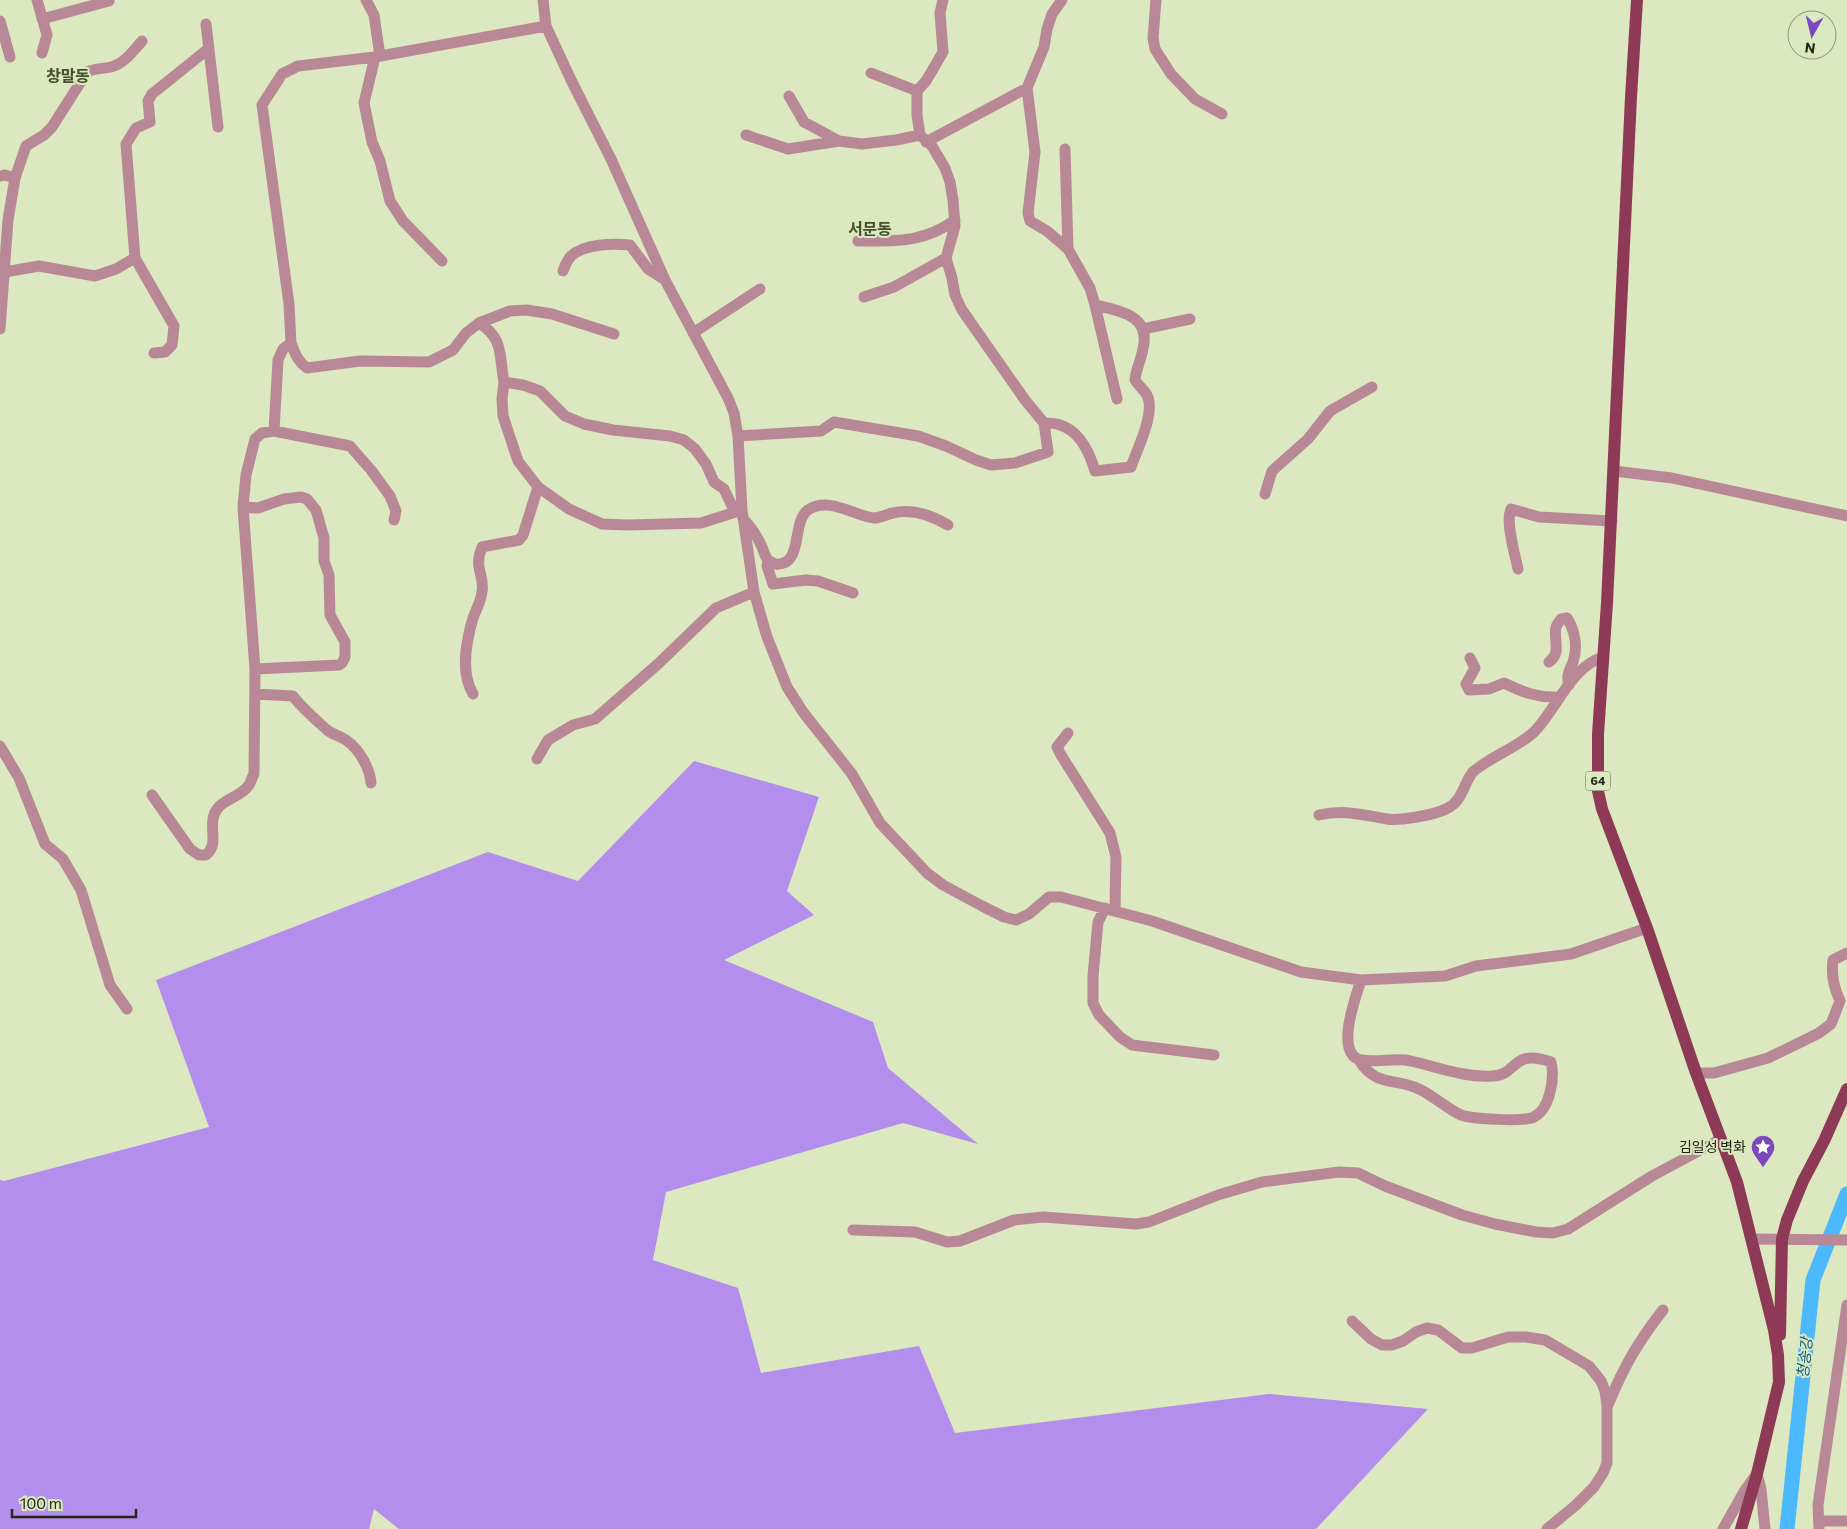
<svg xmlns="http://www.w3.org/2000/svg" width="1847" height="1529" font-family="Commissioner,'Noto Sans KR',sans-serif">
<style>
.forest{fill:#b38eed}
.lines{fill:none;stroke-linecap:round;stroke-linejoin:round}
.river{stroke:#4cb8fd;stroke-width:15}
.minor{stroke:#b98896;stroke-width:11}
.major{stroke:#8e3a57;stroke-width:12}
.labels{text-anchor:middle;stroke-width:4;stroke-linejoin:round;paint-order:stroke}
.shield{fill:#dce8bf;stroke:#5a6049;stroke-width:1}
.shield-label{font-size:12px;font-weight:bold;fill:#222617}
.poi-label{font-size:14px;fill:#222617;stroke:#dce8bf;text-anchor:end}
.water-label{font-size:15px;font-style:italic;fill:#035986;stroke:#dce8bf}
.quarter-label{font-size:16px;font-weight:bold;fill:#464f2b;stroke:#dce8bf}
</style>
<rect width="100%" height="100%" fill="#dce8bf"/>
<path class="forest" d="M694 761 819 797 787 891 814 915 724 960 873 1022 888 1068 978 1144 903 1123 666 1192 653 1260 738 1288 761 1373 919 1346 955 1433 1269 1394 1428 1409 1316 1529H399L374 1509 369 1529H0V1180L4 1181 209 1127 156 980 488 852 578 881Z"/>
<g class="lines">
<path class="river" d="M1787 1529 1813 1280 1847 1194"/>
<path class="minor" d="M37 0 47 35 42 53
M366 0 374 15 380 56
M543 0 546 26 572 82 611 159 665 280 728 398 734 413 738 436 742 510 754 592 767 637 787 687 803 712 852 774 880 823 927 873 943 885 982 906 1004 917 1016 920 1029 914 1049 897H1061L1152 921 1301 972 1361 980 1445 976 1476 966 1571 954 1647 928
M943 0 940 13 943 52 926 81 917 91V115L920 135 932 146 945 168 950 182 953 200 955 226 946 258 952 278 955 295 962 310 1025 400 1044 423C1049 423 1056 423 1060 425 1080 431 1090 454 1095 471L1131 467C1137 449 1156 413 1147 395 1144 390 1138 385 1135 380 1136 369 1141 360 1143 349 1151 315 1120 311 1095 305
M1062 0 1052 14 1047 29 1044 47 1027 88 1035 152 1028 213 1030 221 1047 231 1068 249 1090 288 1095 305 1117 399
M1156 0 1153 38 1155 49 1171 74 1195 99 1222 114
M42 19 109 1
M0 21 10 57
M206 24 218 127
M375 57 364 103 372 142 380 161 390 201 403 221 442 261
M871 73 917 91
M789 96 804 122 839 141
M746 135 788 149 839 141 862 144 896 140 920 135
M926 142 1027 88
M1065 149 1068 249
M0 176 5 175 15 178
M858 241C895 241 924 243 955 220
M563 271C565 266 567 260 571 256 584 244 613 243 630 245L648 269 665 280
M5 272 39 266 95 276 116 269 135 258
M864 297 894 287 946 258
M479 323C504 338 499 356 504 382L523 385 540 391 565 416 584 424 613 430 670 436 684 440 695 449 706 464 714 482 724 489 732 506 742 510
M0 329 8 220 15 178 26 146 44 135 52 127 87 72C95 68 103 69 111 67 124 64 134 50 142 41
M1143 329 1190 319
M693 333 760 289
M291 343C295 353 297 361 307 368L360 361 429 362 453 350 466 333 479 323 510 311 527 310 552 314 614 334
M154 353 165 352 172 345 174 326 135 258 126 144 136 128 150 122 148 101 152 94 208 49
M504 382 502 399 503 416 518 461 538 487 569 509 602 524 628 525 701 523 742 510
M274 431 278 360 283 349 291 343 289 304 262 105 282 74 298 66 375 57 546 26
M738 436 821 431 834 422 918 436 946 446 976 460 991 465 1015 463 1048 452 1044 423
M1614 471 1672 478 1847 516
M1265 494 1272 471 1308 439 1330 411 1372 387
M243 507 258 508 284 499 301 497 307 499 316 510 324 538V561L329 575 330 615 345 642V657L342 663 339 665 255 669
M743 519C752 527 757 536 762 547 764 551 765 558 769 561 769 561 775 564 775 564 804 567 791 522 808 510 829 496 854 516 874 518 881 518 887 514 893 513 912 508 931 515 948 525
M768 560 767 566 773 584 806 580 818 581 853 593
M1518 569C1515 554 1505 522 1511 509L1539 517 1612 521
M1470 658 1475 668 1466 684 1469 690 1489 689 1504 683C1522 692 1538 698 1558 697
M1549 662C1562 653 1553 640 1556 627 1557 624 1559 622 1561 619L1567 618C1575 631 1578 647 1573 662 1569 671 1566 676 1569 685
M255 694 293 696C301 707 315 719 326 729 331 734 340 736 346 740 359 749 370 768 371 783
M473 694C460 672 466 642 473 618 476 610 481 601 482 592 485 574 473 569 482 547L519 540 523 535 538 487
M1068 733 1057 747 1061 755 1110 833 1116 857 1115 910
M0 746 19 778 45 844 63 859 81 890 110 985 127 1009
M537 759 548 740 573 725 595 719 658 664 716 608 754 592
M152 795 190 849 199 855H206C219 845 209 828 214 815 219 799 241 798 249 785 251 782 252 777 254 774L255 669 243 507 246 475 255 439 262 433 274 431 350 446 371 470 390 496 396 511 394 520
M1319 815C1345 809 1362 815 1387 819 1400 821 1434 815 1446 809 1463 801 1463 785 1472 773 1474 770 1478 768 1481 766 1498 753 1520 746 1535 731 1557 708 1571 667 1603 657
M1105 908 1098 922 1093 976V1003L1099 1015 1120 1037 1132 1045 1214 1055
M1359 1060C1375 1087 1396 1078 1419 1089 1434 1096 1446 1108 1461 1115 1472 1119 1524 1122 1534 1117 1550 1109 1555 1078 1551 1062 1511 1048 1518 1075 1493 1076 1465 1078 1437 1067 1411 1061 1395 1057 1378 1063 1361 1060 1334 1054 1356 996 1361 980
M1696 1073H1714L1768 1058 1803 1041 1819 1033 1831 1024 1840 1001C1834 987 1831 976 1833 960L1847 953
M853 1230 915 1232 947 1242 960 1241 1014 1220 1043 1217 1136 1224 1149 1222 1218 1195 1262 1182 1339 1172 1358 1173 1385 1186 1462 1215 1495 1224 1536 1232 1553 1233 1568 1229 1652 1176 1721 1139
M1753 1239 1847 1240
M1352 1321 1371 1339 1382 1345H1392L1403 1341 1416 1332 1427 1328 1438 1330 1462 1348H1472L1508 1337H1526L1545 1340 1589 1366 1601 1381 1605 1391 1607 1406V1463L1603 1473 1594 1487 1576 1505 1547 1529
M1608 1405C1624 1366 1638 1342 1663 1310
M1757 1474 1761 1489 1765 1529
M1819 1521H1847
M1723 1529 1745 1490 1756 1475
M1819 1529 1818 1505 1847 1305"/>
<path class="major" d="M1637 0 1631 97 1607 603 1598 734V791L1602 809 1647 928 1696 1073 1737 1182 1774 1330 1778 1355 1779 1382 1757 1474 1741 1529
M1780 1335 1782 1239 1787 1220 1803 1181 1824 1141 1847 1089"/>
</g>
<defs>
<symbol id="sight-pin" viewBox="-11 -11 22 30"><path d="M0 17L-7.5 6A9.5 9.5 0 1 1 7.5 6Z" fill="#7d48bf" stroke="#dce8bf"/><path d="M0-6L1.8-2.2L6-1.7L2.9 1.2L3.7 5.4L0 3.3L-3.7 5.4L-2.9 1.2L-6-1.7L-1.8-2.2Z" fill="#fff"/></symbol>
</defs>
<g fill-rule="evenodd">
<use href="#sight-pin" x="1749" y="1133" width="28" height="38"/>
</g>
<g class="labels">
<rect class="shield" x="1585.5" y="771.5" width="25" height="19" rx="4"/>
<g class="shield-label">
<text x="1598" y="785">64</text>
</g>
<g class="poi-label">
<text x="1746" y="1152">김일성 벽화</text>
</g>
<g class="water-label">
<text transform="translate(1805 1358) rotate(-84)" y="5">청송강</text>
</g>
<g class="quarter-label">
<text x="68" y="82">창말동</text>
<text x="870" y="235">서문동</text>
</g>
</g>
<g transform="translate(1812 35) rotate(188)"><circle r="24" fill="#dce8bf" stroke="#929a7c"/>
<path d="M0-4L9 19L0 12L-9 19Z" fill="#7d48bf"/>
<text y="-8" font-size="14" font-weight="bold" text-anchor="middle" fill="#222617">N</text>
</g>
<path d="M12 1509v8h124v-8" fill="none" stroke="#222617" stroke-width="2.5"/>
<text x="20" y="1509" font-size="15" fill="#222617" stroke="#dce8bf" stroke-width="4" paint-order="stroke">100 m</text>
</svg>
